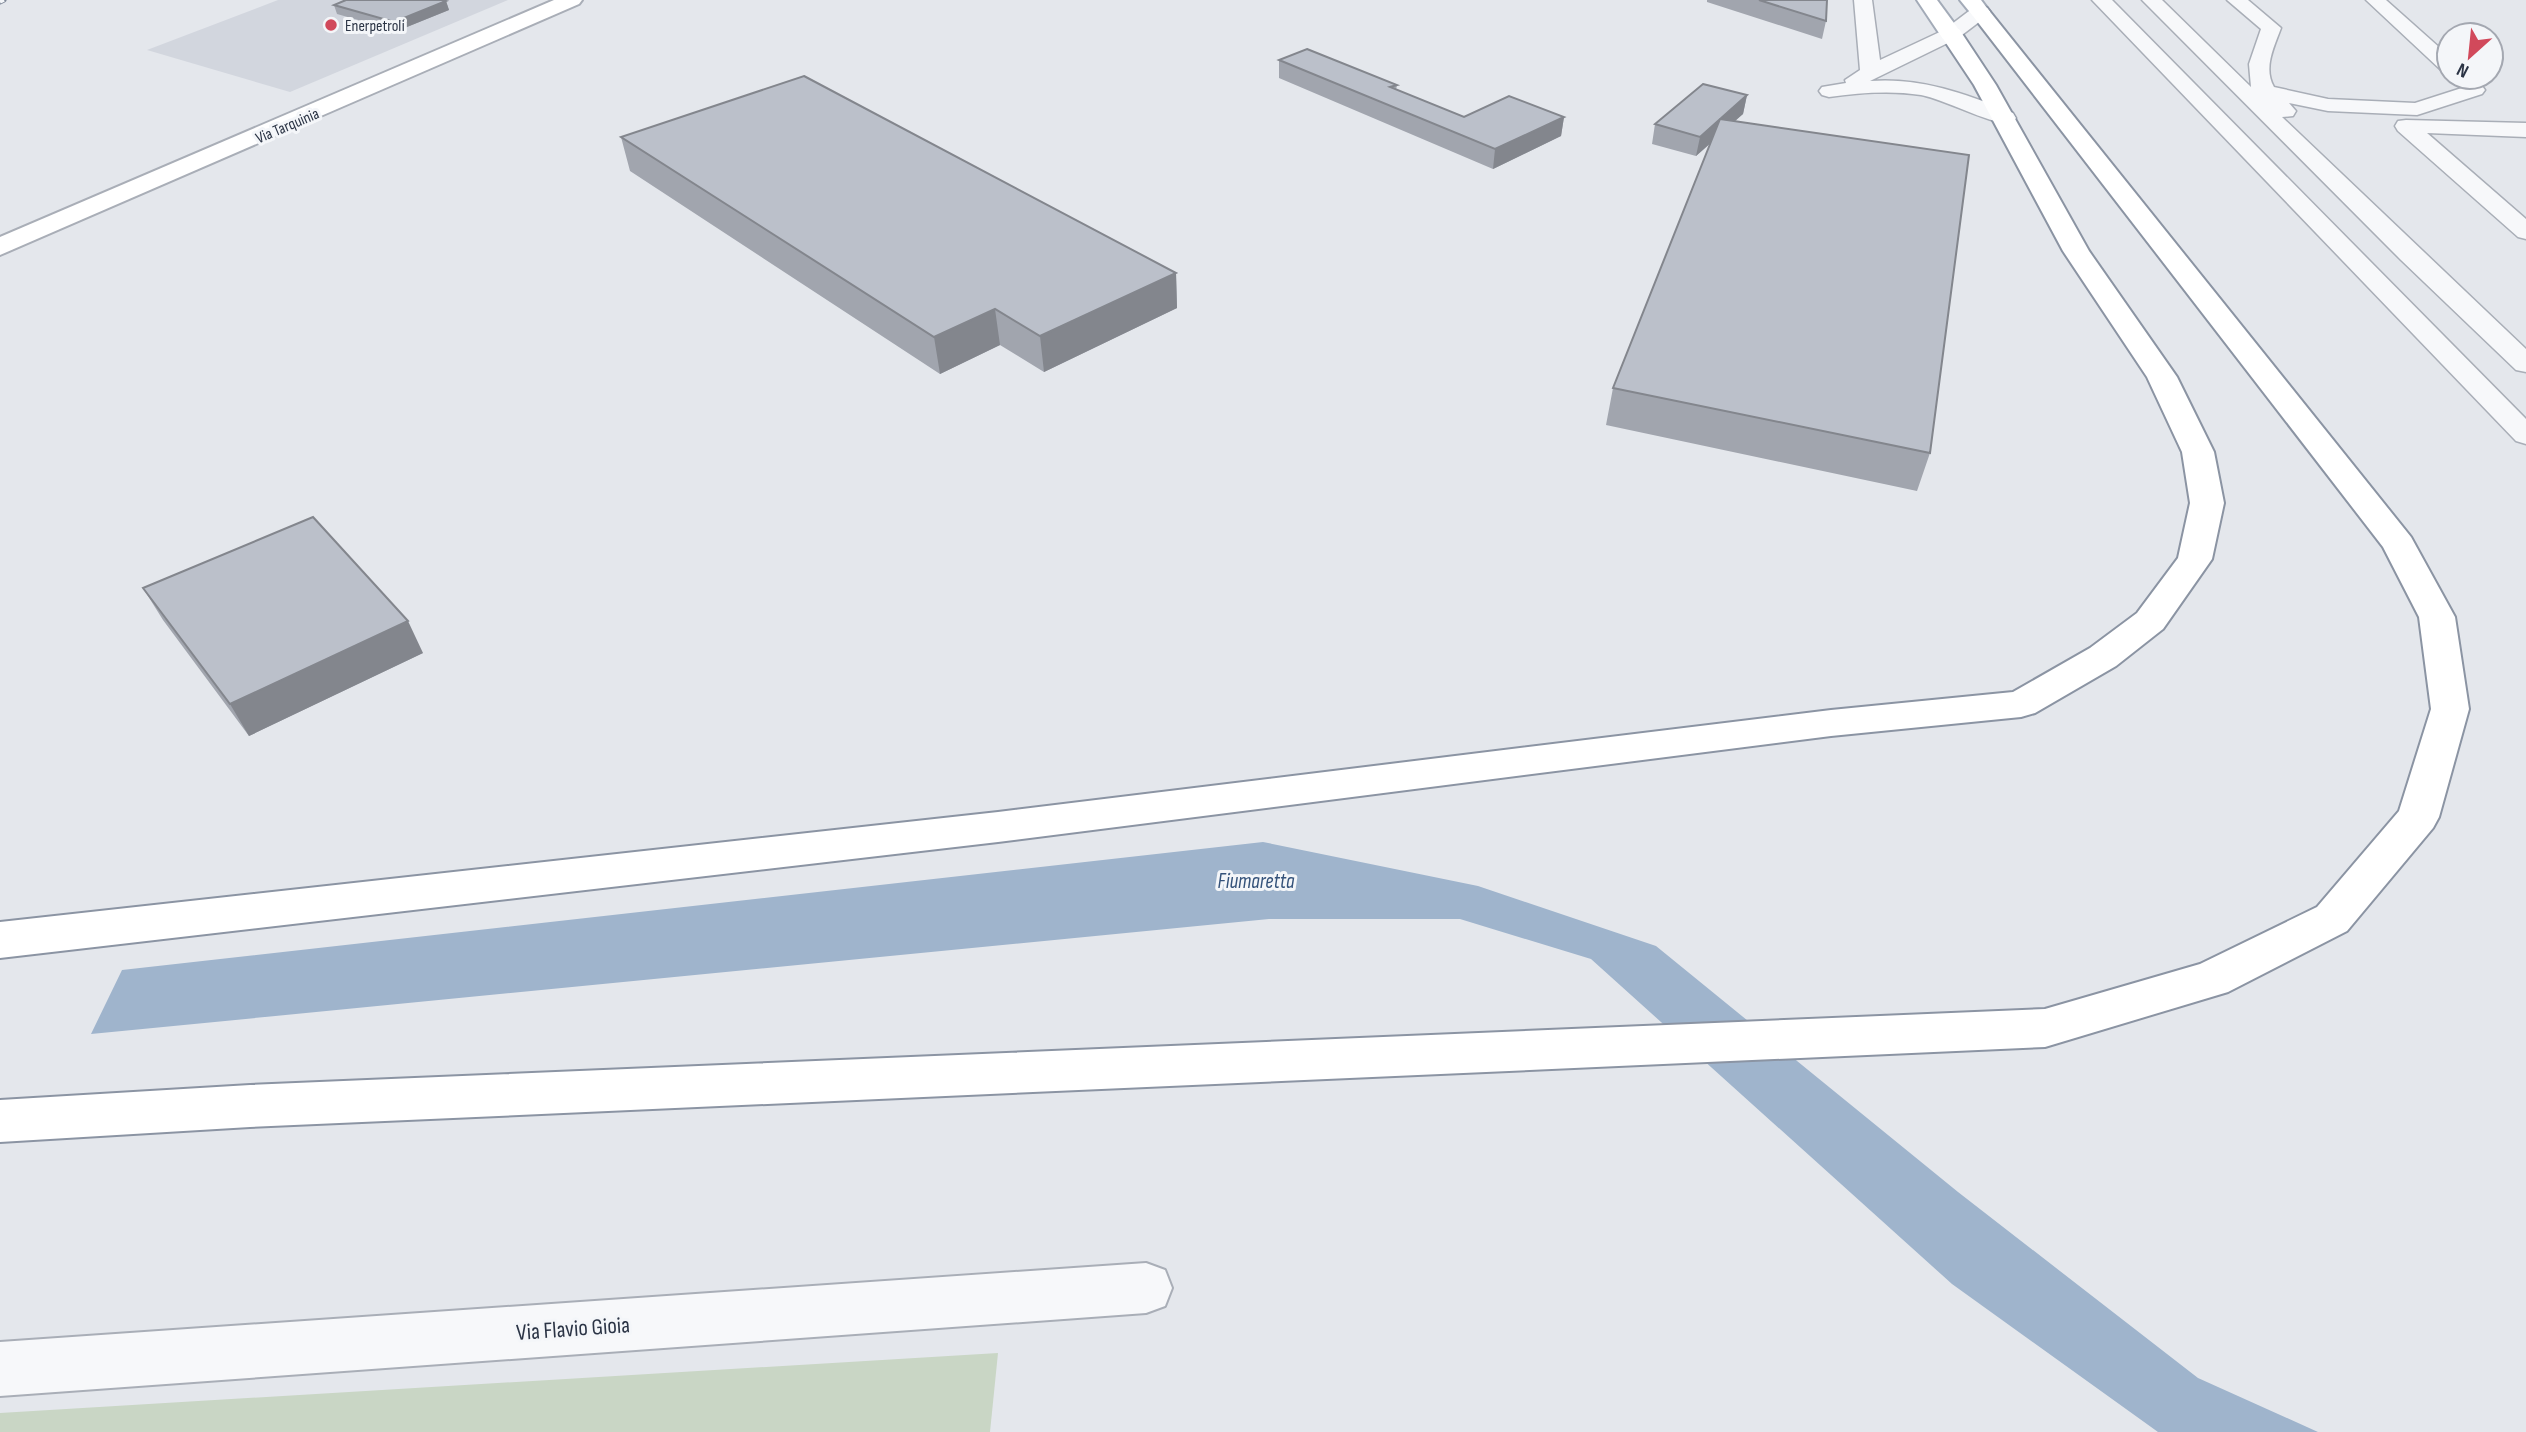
<svg xmlns="http://www.w3.org/2000/svg" width="2526" height="1432" font-family="'Sofia Sans Condensed',sans-serif">
<style>
.built{fill:#d2d6de}
.green{fill:#c9d6c5}
.water{fill:#9fb4cc}
.lines{fill:none;stroke-linecap:round;stroke-linejoin:round}
.service-casing{stroke:#a9aeb7;stroke-width:3}
.minor-casing{stroke:#a9aeb7;stroke-width:4}
.secondary-casing{stroke:#a9aeb7;stroke-width:4}
.primary-casing{stroke:#a3abb8;stroke-width:4}
.trunk-casing{stroke:#8b94a3;stroke-width:4}
.service{fill:#f7f8fa;fill-rule:evenodd}
.minor{fill:#f7f8fa;fill-rule:evenodd}
.secondary{fill:#fff;fill-rule:evenodd}
.primary{fill:#fff;fill-rule:evenodd}
.trunk{fill:#fff;fill-rule:evenodd}
.rail-casing{stroke:#7d8696;stroke-width:5}
.rail{stroke:#f4f6f9;stroke-width:3.5;stroke-dasharray:10;stroke-linecap:butt}
.wall{fill:#a1a5ae}
.shaded-wall{fill:#83868d}
.building{fill:#bbc0ca;stroke:#83868d;stroke-width:2}
.poi-dot{fill:#d1495b;stroke:#f4f6f9;stroke-width:2.5}
.labels{text-anchor:middle;stroke-width:6;stroke-linejoin:round;paint-order:stroke}
.far-poi-label{font-size:16px;fill:#2b3445;stroke:#f4f6f9;text-anchor:start}
.far-street-label{font-size:16px;fill:#2b3445;stroke:#f4f6f9}
.water-label{font-size:21px;font-style:italic;fill:#34527a;stroke:#f4f6f9}
.near-street-label{font-size:23px;fill:#2b3445;stroke:#f4f6f9}
</style>
<rect width="100%" height="100%" fill="#e4e7ec"/>
<path class="built" d="M278 0H508L290 92 147 50Z"/>
<path class="green" d="M998 1353 990 1432H0V1413Z"/>
<path class="water" d="M1263 842 1478 886 1656 946 1958 1192 2198 1378 2318 1432H2158L1952 1284 1591 959 1460 919H1269L91 1034 122 970Z"/>
<g class="lines">
<defs>
<path id="service" d="M1854 0H1872L1880 60 1944 30 1973 8H1987L1990 12 1987 16 1958 38 1870 81C1921 77 1967 94 2013 113L2016 118 2013 123C1995 127 1944 99 1921 95 1890 90 1859 93 1829 97L1822 95 1819 91 1822 87 1846 83 1845 80 1860 70Z
M2092 0H2112L2526 419V444L2516 441Z
M2142 0H2162L2251 87 2249 64 2261 29 2227 0H2248L2281 28C2274 47 2263 68 2274 87L2328 99 2415 103 2468 86H2482L2485 90 2482 94 2417 115 2328 111 2289 103 2296 111 2293 116 2282 117 2526 349V372L2516 370 2401 260Z
M2366 0H2386L2449 56V73L2442 71Z
M2406 120 2526 123V137L2427 133 2526 219V239L2518 237 2398 131 2395 126 2398 121Z"/>
<path id="minor" d="M1146 1263 1165 1270 1172 1288 1165 1306 1146 1313 0 1396V1342Z"/>
<path id="secondary" d="M554 0H582L579 4 0 255V237Z"/>
<path id="primary" d="M1917 0H1937L1962 34 1959 39H1943Z
M1960 0H1981L1990 12 1987 16H1973Z"/>
<path id="trunk" d="M1980 6 1987 8 2411 537 2455 617 2469 709 2439 817 2433 828 2347 931 2228 992 2045 1047 250 1127 0 1142V1100L250 1085 2045 1009 2200 964 2317 907 2399 811 2431 709 2419 617 2383 547 1973 16 1970 12 1973 8Z
M1951 28 1959 29 1996 85 2089 251 2177 377 2214 452 2224 503 2212 559 2163 629 2116 666 2035 713 2021 717 1831 736 998 842 0 958V922L998 812 1831 710 2013 692 2090 648 2137 613 2178 558 2190 503 2182 452 2147 377 2063 251 1974 85 1940 34 1943 29Z"/>
</defs>
<use href="#service" class="service-casing"/>
<use href="#minor" class="minor-casing"/>
<use href="#secondary" class="secondary-casing"/>
<use href="#primary" class="primary-casing"/>
<use href="#trunk" class="trunk-casing"/>
<use href="#service" class="service"/>
<use href="#minor" class="minor"/>
<use href="#secondary" class="secondary"/>
<use href="#primary" class="primary"/>
<use href="#trunk" class="trunk"/>
<defs>
<path id="rail" d="M0 2 4 0"/>
</defs>
<use href="#rail" class="rail-casing"/>
<use href="#rail" class="rail"/>
</g>
<path class="wall" d="M1707 0H1827L1826 21 1822 39 1707 2Z
M446 1 449 10 397 31 337 14 334 5Z
M1279 60 1397 85 1396 90 1464 117H1564L1561 136 1493 169 1279 78Z
M1747 95 1743 114 1734 121 1930 453 1917 491 1606 425 1613 388 1711 143 1696 156 1652 144 1655 124Z
M621 137 1176 273 1177 308 1044 372 1000 345 940 374 630 171Z
M143 588 423 653 249 736 163 620Z"/>
<path class="shaded-wall" d="M446 1 449 10 397 31 394 22Z
M1747 95 1743 114 1696 156 1700 137Z
M1564 117 1561 136 1493 169 1495 149Z
M1176 273 1177 308 1044 372 1040 336Z
M995 309 1000 345 940 374 934 337Z
M408 621 423 653 249 736 230 704Z"/>
<path class="building" d="M346 0H442L446 1 394 22 334 5Z
M1759 0H1827L1826 21Z
M1307 49 1397 85 1390 87 1464 117 1509 96 1564 117 1495 149 1279 60Z
M804 76 1176 273 1040 336 995 309 934 337 621 137Z
M1703 84 1747 95 1700 137 1655 124Z
M1720 119 1969 155 1930 453 1613 388Z
M313 517 408 621 230 704 143 588Z"/>
<circle class="poi-dot" cx="331" cy="25" r="7"/>
<g class="labels">
<g class="far-poi-label">
<text x="345" y="31">Enerpetroli</text>
</g>
<g class="far-street-label">
<text transform="translate(287 125) rotate(-23)" y="6">Via Tarquinia</text>
</g>
<g class="water-label">
<text x="1256" y="888">Fiumaretta</text>
</g>
<g class="near-street-label">
<text transform="translate(573 1328) rotate(-4)" y="8">Via Flavio Gioia</text>
</g>
</g>
<g transform="translate(2470 56) rotate(207)"><circle r="33" fill="#f4f6f9" stroke="#a4a8b1" stroke-width="2"/>
<path d="M0-5L12 26L0 18L-12 26Z" fill="#d1495b"/>
<text y="-10" font-size="19" font-weight="bold" text-anchor="middle" fill="#2b3445">N</text>
</g>
</svg>
